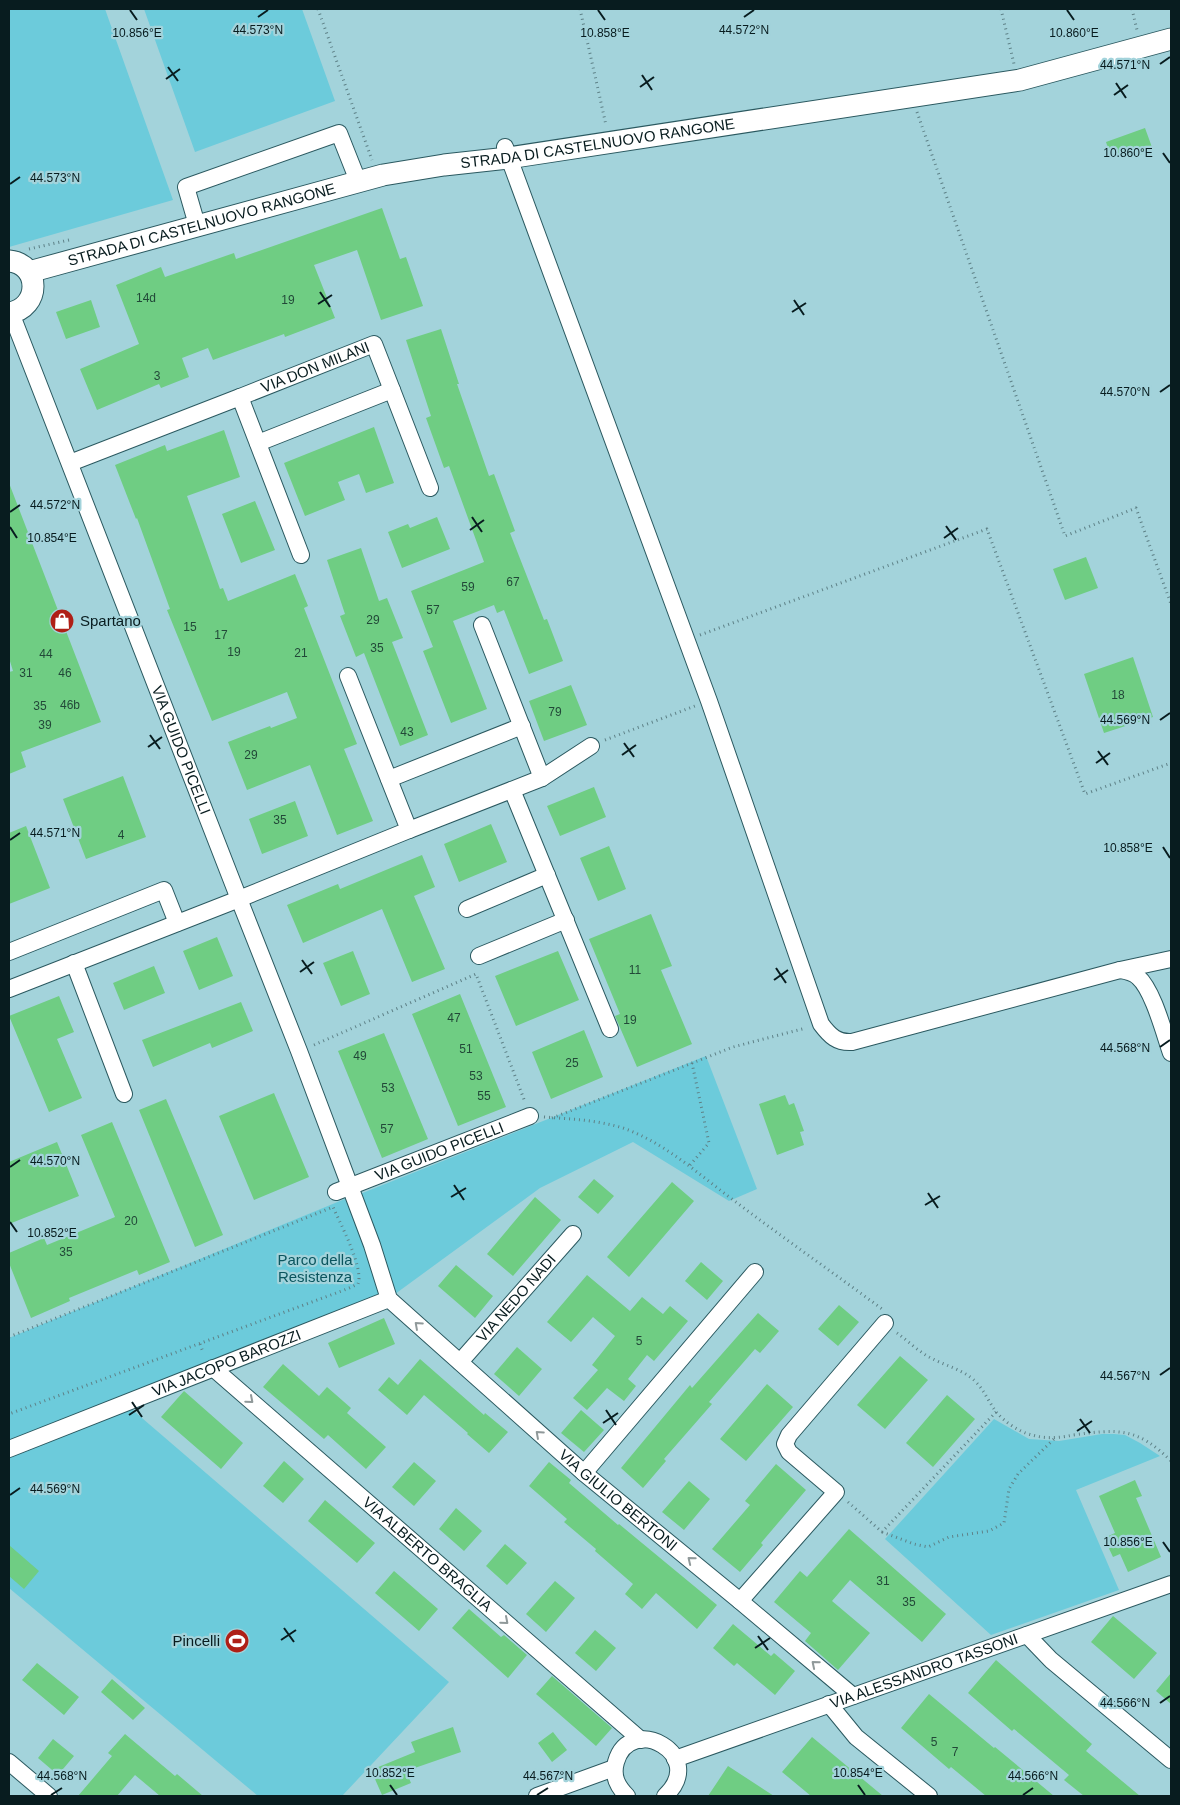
<svg xmlns="http://www.w3.org/2000/svg" width="1180" height="1805" font-family="Arial,sans-serif">
<style>
.green{fill:#6ccbdb}
.building{fill:#6fcd83}
.lines{fill:none;stroke-linecap:round;stroke-linejoin:round}
.minor-casing{stroke:#2b5960;stroke-width:18}
.major-casing{stroke:#2b5960;stroke-width:23}
.path{stroke:#5e8187;stroke-width:3;stroke-dasharray:1 4;stroke-linecap:butt}
.minor{stroke:#fff;stroke-width:16}
.major{stroke:#fff;stroke-width:21}
.oneway{stroke:#90999a}
.ticks{fill:none;stroke:#081c1f;stroke-width:2}
.labels{text-anchor:middle;stroke-width:4.5;stroke-linejoin:round;paint-order:stroke}
.number-label{font-size:12px;fill:#224838}
.street-label{font-size:15px;fill:#081c1f;stroke:#a3d3db}
.poi-label{font-size:15px;fill:#081c1f;stroke:#a3d3db;text-anchor:start}
.park-label{font-size:15px;fill:#0a555e;stroke:#a3d3db}
.ticks-label{font-size:12px;text-anchor:middle;fill:#081c1f;stroke:#a3d3db;stroke-width:4.5;stroke-linejoin:round;paint-order:stroke}
</style>
<rect width="100%" height="100%" fill="#a3d3db"/>
<path class="green" d="M9 9H105L173 200 9 247Z
M144 9H302L335 101 195 152Z
M706 1056 757 1189 729 1201 633 1142 540 1188 391 1297 355 1196Z
M352 1196 387 1298 9 1447V1338Z
M128 1406 449 1682 342 1796H258L9 1588V1457Z
M994 1419 1029 1439 1059 1441 1102 1434H1114L1125 1435 1140 1443 1160 1456 1076 1490 1119 1590 991 1635 885 1539Z"/>
<path class="building" d="M1145 128 1153 150 1129 159 1127 152 1111 157 1106 142Z
M382 208 400 259 406 257 423 306 381 320 357 250 314 265 335 318 285 337 284 334 213 360 208 348 182 358 189 377 161 388 159 384 97 410 80 369 139 344 116 285 161 267 165 277 234 253 236 259Z
M91 300 100 327 66 339 56 312Z
M441 329 459 384H457L489 476 494 474 515 531 510 533 544 620 547 619 563 661 529 674 504 610 497 613 494 605 453 621 487 709 451 723 423 651 433 647 411 591 484 562 449 466 444 468 426 418 431 416 406 340Z
M374 427 394 483 366 493 359 474 338 482 345 500 305 516 284 463Z
M224 430 240 477 187 496 220 589 223 588 228 601 295 574 308 606 304 608 357 744 344 749 373 821 337 835 310 765 247 790 228 742 270 726 271 728 297 718 287 692 212 721 167 610 170 609 137 518 136 519 115 465 165 445 167 451Z
M9 483 101 722 21 752 26 767 9 774V672L13 671 9 658Z
M255 501 275 550 241 563 222 514Z
M437 517 450 549 402 568 388 532 408 524 410 528Z
M361 548 379 601 387 598 403 638 392 642 428 735 400 746 364 653 356 657 340 616 345 614 327 560Z
M1086 557 1098 588 1065 600 1053 569Z
M1133 657 1153 717 1104 733 1084 674Z
M571 685 587 725 544 741 529 701Z
M123 776 146 837 86 859 63 799Z
M594 787 606 817 560 836 547 806Z
M295 801 308 836 262 854 249 819Z
M491 824 507 862 459 882 444 844Z
M26 826 50 888 9 904V833Z
M609 846 626 889 598 901 580 858Z
M422 855 435 887 414 896 445 969 412 982 382 909 303 943 287 905 338 884 340 889Z
M651 914 672 966 661 970 692 1044 637 1067 615 1016 620 1014 589 939Z
M217 937 233 976 199 990 183 951Z
M353 951 370 994 341 1006 323 963Z
M558 951 579 1000 516 1026 495 976Z
M154 966 165 993 124 1010 113 983Z
M460 994 506 1107 458 1126 412 1014Z
M59 996 74 1032 57 1039 82 1098 49 1112 9 1016Z
M241 1002 253 1031 212 1048 210 1043 153 1067 142 1040Z
M584 1030 603 1077 551 1099 532 1052Z
M384 1033 428 1139 382 1158 338 1051Z
M274 1093 309 1177 254 1200 219 1116Z
M785 1095 789 1105 794 1103 804 1131 800 1132 804 1145 777 1155 759 1104Z
M166 1099 223 1235 195 1247 139 1110Z
M112 1122 170 1262 139 1275 137 1270 69 1298 70 1301 31 1318 9 1263V1253L44 1238 47 1245 115 1217 81 1135Z
M57 1142 79 1196 9 1224V1162Z
M594 1179 614 1196 598 1214 578 1197Z
M672 1182 694 1201 629 1277 607 1257Z
M535 1197 561 1220 513 1276 487 1254Z
M701 1262 723 1281 707 1300 685 1281Z
M456 1265 493 1296 475 1318 438 1286Z
M587 1275 630 1311 642 1297 663 1314 670 1306 688 1321 654 1361 647 1355 628 1379 636 1386 624 1401 607 1388 587 1410 573 1398 598 1370 592 1365 615 1336 593 1317 571 1342 547 1322Z
M839 1305 859 1322 838 1346 818 1329Z
M758 1313 779 1331 760 1353 755 1349 709 1402 712 1404 664 1459 666 1461 643 1488 621 1468 690 1385 692 1388Z
M384 1318 395 1344 339 1368 328 1343Z
M517 1347 542 1369 519 1396 494 1374Z
M900 1356 928 1380 885 1429 857 1405Z
M420 1359 484 1415 485 1413 508 1432 489 1453 467 1434 468 1433 424 1395 407 1415 378 1390 389 1377 398 1385Z
M283 1364 319 1396 327 1387 351 1408 347 1413 386 1447 366 1469 328 1435 324 1439 263 1387Z
M767 1384 793 1407 746 1461 720 1439Z
M184 1391 243 1443 221 1469 161 1417Z
M947 1395 975 1419 933 1467 906 1443Z
M581 1410 604 1430 584 1452 561 1433Z
M284 1461 304 1479 283 1503 263 1486Z
M414 1462 436 1481 414 1506 392 1487Z
M549 1462 571 1480 569 1483 618 1525 619 1524 717 1605 697 1629 656 1593 642 1609 625 1594 633 1584 595 1551 596 1549 564 1522 567 1519 529 1486Z
M776 1464 806 1490 761 1543 763 1545 740 1572 712 1549 750 1505 745 1501Z
M1135 1480 1142 1496 1136 1498 1161 1557 1128 1572 1120 1554 1113 1557 1104 1538 1115 1533 1099 1496Z
M689 1481 710 1499 684 1530 662 1512Z
M325 1500 375 1543 357 1563 308 1521Z
M456 1508 482 1531 464 1551 439 1529Z
M849 1529 946 1614 922 1642 850 1580 832 1601 870 1633 838 1670 805 1641 811 1633 774 1602 800 1571 807 1577Z
M505 1544 527 1563 507 1585 486 1566Z
M9 1545 39 1571 24 1589 9 1576Z
M394 1571 438 1609 419 1631 375 1593Z
M555 1581 575 1598 546 1632 526 1614Z
M469 1609 501 1637 504 1635 527 1655 508 1678 452 1628Z
M1113 1616 1157 1653 1134 1679 1091 1642Z
M733 1624 771 1656 774 1653 795 1671 775 1695 737 1663 734 1666 713 1648Z
M595 1630 616 1648 596 1671 575 1653Z
M996 1660 1092 1744 1086 1751 1140 1796H1084L1064 1780 1069 1775 1014 1729 1012 1731 968 1693Z
M37 1663 79 1697 64 1715 22 1680Z
M1171 1673V1704L1156 1691Z
M552 1676 612 1728 596 1746 536 1694Z
M112 1679 145 1708 133 1720 101 1692Z
M929 1694 994 1748 995 1747 1054 1796H986L951 1767 949 1769 901 1728Z
M453 1727 461 1752 406 1771 411 1783 382 1795 371 1770 415 1752 411 1742Z
M553 1732 567 1750 552 1762 538 1743Z
M125 1734 175 1776 177 1774 203 1796H160L135 1775 117 1796H78L112 1756 108 1753Z
M812 1737 883 1796H811L782 1772Z
M53 1739 74 1756 58 1775 38 1758Z
M728 1766 774 1796H708Z"/>
<g class="lines">
<defs>
<g id="minor">
<path d="M505 147 709 701 821 1024C830 1036 837 1043 852 1042L1120 970 1171 959"/>
<path d="M197 225 186 187 339 133 358 181"/>
<path id="s1" d="M11 313 239 899 299 1051 372 1245 389 1299 584 1473 740 1601 853 1696"/>
<path id="s2" d="M240 397 374 344 392 390"/>
<path d="M258 443 392 390 430 488"/>
<path d="M70 463 240 397 301 555"/>
<path d="M482 625 542 778"/>
<path d="M389 779 522 726"/>
<path d="M512 790 610 1029"/>
<path d="M409 830 542 778 591 746"/>
<path d="M467 909 547 875"/>
<path d="M9 952 164 890 177 923"/>
<path d="M479 956 566 920"/>
<path d="M74 963 124 1094"/>
<path d="M1120 970C1126 971 1133 972 1138 977 1153 990 1164 1033 1171 1053"/>
<path d="M9 989 239 899 409 830 348 676"/>
<path id="s3" d="M336 1192 530 1116"/>
<path id="s4" d="M460 1362 573 1234"/>
<path id="s5" d="M213 1368 641 1740"/>
<path id="s6" d="M9 1449 389 1299"/>
<path d="M584 1473 755 1272"/>
<path d="M740 1601 836 1492 789 1452 785 1444 789 1435 885 1323"/>
<path d="M1027 1635 1051 1660 1171 1760"/>
<path d="M829 1704 856 1737 929 1796"/>
<path id="s7" d="M675 1759 1171 1584"/>
<path d="M9 1762 49 1796"/>
<path d="M537 1796 614 1768"/>
<path d="M627 1796C617 1786 612 1776 616 1762 630 1712 709 1755 665 1796"/>
</g>
<g id="major">
<path d="M9 261C41 264 41 308 9 313"/>
<path id="s8" d="M29 272 383 175 444 165 508 158 1020 80 1171 39"/>
</g>
</defs>
<use href="#minor" class="minor-casing"/>
<use href="#major" class="major-casing"/>
<path class="path" d="M318 9 372 160
M580 9 606 125
M1001 9 1014 64
M1132 9 1137 30
M917 112 1065 536 1136 508 1171 604
M29 249 69 240
M700 635 987 529 1085 794 1171 763
M605 740 695 706
M314 1045 476 974 525 1102
M544 1117C571 1119 597 1120 623 1128 663 1142 695 1171 728 1196 779 1235 831 1271 882 1309
M552 1118 733 1047 806 1028
M690 1165 709 1143 692 1063
M897 1333C908 1341 919 1352 931 1358 946 1366 962 1369 975 1381 985 1391 989 1403 997 1413 1005 1422 1019 1432 1032 1435 1045 1439 1060 1438 1073 1435 1118 1429 1137 1427 1171 1461
M9 1337 333 1207C340 1223 364 1268 358 1284L347 1289 9 1414
M200 1344 203 1352
M848 1502 882 1532 996 1412
M882 1532 914 1544 928 1547 949 1537 989 1531 1004 1523 1009 1489 1018 1474 1055 1438"/>
<use href="#minor" class="minor"/>
<use href="#major" class="major"/>
</g>
<defs><path id="oneway-chevron" d="M-2-3.5L2.5 0L-2 3.5" fill="none" stroke-width="1.6" stroke-linecap="round" stroke-linejoin="round" transform="scale(1.25)"/></defs>
<g class="oneway">
<use href="#oneway-chevron" transform="translate(418 1325) rotate(-138)"/>
<use href="#oneway-chevron" transform="translate(250 1400) rotate(41)"/>
<use href="#oneway-chevron" transform="translate(539 1434) rotate(-138)"/>
<use href="#oneway-chevron" transform="translate(691 1560) rotate(-141)"/>
<use href="#oneway-chevron" transform="translate(505 1621) rotate(41)"/>
<use href="#oneway-chevron" transform="translate(815 1664) rotate(-140)"/>
</g>
<path class="ticks" d="M130 10 137 20M598 10 605 20M1067 10 1074 20M258 17 268 10M744 17 754 10M1160 64 1170 57M168 67 178 81M642 75 652 90M166 79 180 69M1116 83 1126 98M640 87 654 77M1114 95 1128 85M1163 153 1170 163M10 184 20 177M320 292 330 307M794 300 804 315M318 304 332 295M792 312 806 303M1160 392 1170 385M10 512 20 505M472 517 482 532M946 526 956 540M10 527 17 538M470 530 484 520M944 538 958 528M1160 720 1170 713M150 735 160 749M624 743 634 757M148 747 162 737M1098 751 1108 765M622 755 636 745M1096 763 1110 753M10 840 20 833M1163 847 1170 858M302 960 312 974M776 968 786 983M300 972 314 962M774 980 788 970M1160 1047 1170 1040M10 1167 20 1160M454 1185 464 1200M928 1193 938 1208M451 1197 466 1188M925 1205 940 1196M10 1222 17 1232M1160 1375 1170 1368M132 1402 142 1417M606 1410 616 1425M129 1415 144 1405M1080 1419 1090 1433M603 1423 618 1413M1077 1431 1092 1421M10 1495 20 1488M1163 1542 1170 1552M284 1628 294 1642M758 1636 768 1650M281 1640 296 1630M755 1648 770 1638M1160 1703 1170 1696M390 1785 397 1795M858 1785 865 1795M51 1795 62 1788M537 1795 548 1788M1023 1795 1033 1788"/>
<defs>
<symbol id="shop-disc" viewBox="-11 -11 22 22"><circle r="9.5" fill="#af1f16" stroke="#a3d3db"/><path d="M-5-2.5h2.3a2.7 3.5 0 0 1 5.4 0H5L5.5 6h-11ZM-1.5-2.5h3a1.5 2.3 0 0 0-3 0Z" fill="#fff"/></symbol>
<symbol id="stadium-disc" viewBox="-11 -11 22 22"><circle r="9.5" fill="#af1f16" stroke="#a3d3db"/><path d="M0-5a6.5 5 0 1 0 0 10a6.5 5 0 1 0 0-10ZM-3.5-1.8h7v3.6h-7Z" fill="#fff"/></symbol>
</defs>
<g fill-rule="evenodd">
<use href="#shop-disc" x="48" y="607" width="28" height="28"/>
<use href="#stadium-disc" x="223" y="1627" width="28" height="28"/>
</g>
<g class="labels">
<g class="number-label">
<text x="146" y="302">14d</text>
<text x="288" y="304">19</text>
<text x="157" y="380">3</text>
<text x="513" y="586">67</text>
<text x="468" y="591">59</text>
<text x="433" y="614">57</text>
<text x="373" y="624">29</text>
<text x="190" y="631">15</text>
<text x="221" y="639">17</text>
<text x="377" y="652">35</text>
<text x="234" y="656">19</text>
<text x="301" y="657">21</text>
<text x="46" y="658">44</text>
<text x="26" y="677">31</text>
<text x="65" y="677">46</text>
<text x="1118" y="699">18</text>
<text x="70" y="709">46b</text>
<text x="40" y="710">35</text>
<text x="555" y="716">79</text>
<text x="45" y="729">39</text>
<text x="407" y="736">43</text>
<text x="251" y="759">29</text>
<text x="280" y="824">35</text>
<text x="121" y="839">4</text>
<text x="635" y="974">11</text>
<text x="454" y="1022">47</text>
<text x="630" y="1024">19</text>
<text x="466" y="1053">51</text>
<text x="360" y="1060">49</text>
<text x="572" y="1067">25</text>
<text x="476" y="1080">53</text>
<text x="388" y="1092">53</text>
<text x="484" y="1100">55</text>
<text x="387" y="1133">57</text>
<text x="131" y="1225">20</text>
<text x="66" y="1256">35</text>
<text x="639" y="1345">5</text>
<text x="883" y="1585">31</text>
<text x="909" y="1606">35</text>
<text x="934" y="1746">5</text>
<text x="955" y="1756">7</text>
</g>
<g class="street-label">
<text dy="5" stroke="none"><textPath href="#s8" startOffset="584">STRADA DI CASTELNUOVO RANGONE</textPath></text>
<text dy="5" stroke="none"><textPath href="#s8" startOffset="179">STRADA DI CASTELNUOVO RANGONE</textPath></text>
<text dy="5" stroke="none"><textPath href="#s2" startOffset="81">VIA DON MILANI</textPath></text>
<text dy="5" stroke="none"><textPath href="#s1" startOffset="469">VIA GUIDO PICELLI</textPath></text>
<text dy="5" stroke="none"><textPath href="#s3" startOffset="111">VIA GUIDO PICELLI</textPath></text>
<text dy="5" stroke="none"><textPath href="#s4" startOffset="85">VIA NEDO NADI</textPath></text>
<text dy="5" stroke="none"><textPath href="#s6" startOffset="234">VIA JACOPO BAROZZI</textPath></text>
<text dy="5" stroke="none"><textPath href="#s1" startOffset="1361">VIA GIULIO BERTONI</textPath></text>
<text dy="5" stroke="none"><textPath href="#s5" startOffset="284">VIA ALBERTO BRAGLIA</textPath></text>
<text dy="5" stroke="none"><textPath href="#s7" startOffset="264">VIA ALESSANDRO TASSONI</textPath></text>
</g>
<g class="poi-label">
<text x="80" y="626">Spartano</text>
<text x="220" y="1646" text-anchor="end">Pincelli</text>
</g>
<g class="park-label">
<text x="315" y="1265">Parco della<tspan x="315" dy="17">Resistenza</tspan></text>
</g>
</g>
<g class="ticks-label">
<text x="258" y="34">44.573°N</text>
<text x="744" y="34">44.572°N</text>
<text x="137" y="37">10.856°E</text>
<text x="605" y="37">10.858°E</text>
<text x="1074" y="37">10.860°E</text>
<text x="1125" y="69">44.571°N</text>
<text x="1128" y="157">10.860°E</text>
<text x="55" y="182">44.573°N</text>
<text x="1125" y="396">44.570°N</text>
<text x="55" y="509">44.572°N</text>
<text x="52" y="542">10.854°E</text>
<text x="1125" y="724">44.569°N</text>
<text x="55" y="837">44.571°N</text>
<text x="1128" y="852">10.858°E</text>
<text x="1125" y="1052">44.568°N</text>
<text x="55" y="1165">44.570°N</text>
<text x="52" y="1237">10.852°E</text>
<text x="1125" y="1380">44.567°N</text>
<text x="55" y="1493">44.569°N</text>
<text x="1128" y="1546">10.856°E</text>
<text x="1125" y="1707">44.566°N</text>
<text x="390" y="1777">10.852°E</text>
<text x="858" y="1777">10.854°E</text>
<text x="62" y="1780">44.568°N</text>
<text x="548" y="1780">44.567°N</text>
<text x="1033" y="1780">44.566°N</text>
</g>
<rect width="1180" height="1805" fill="none" stroke="#081c1f" stroke-width="20"/>
</svg>
